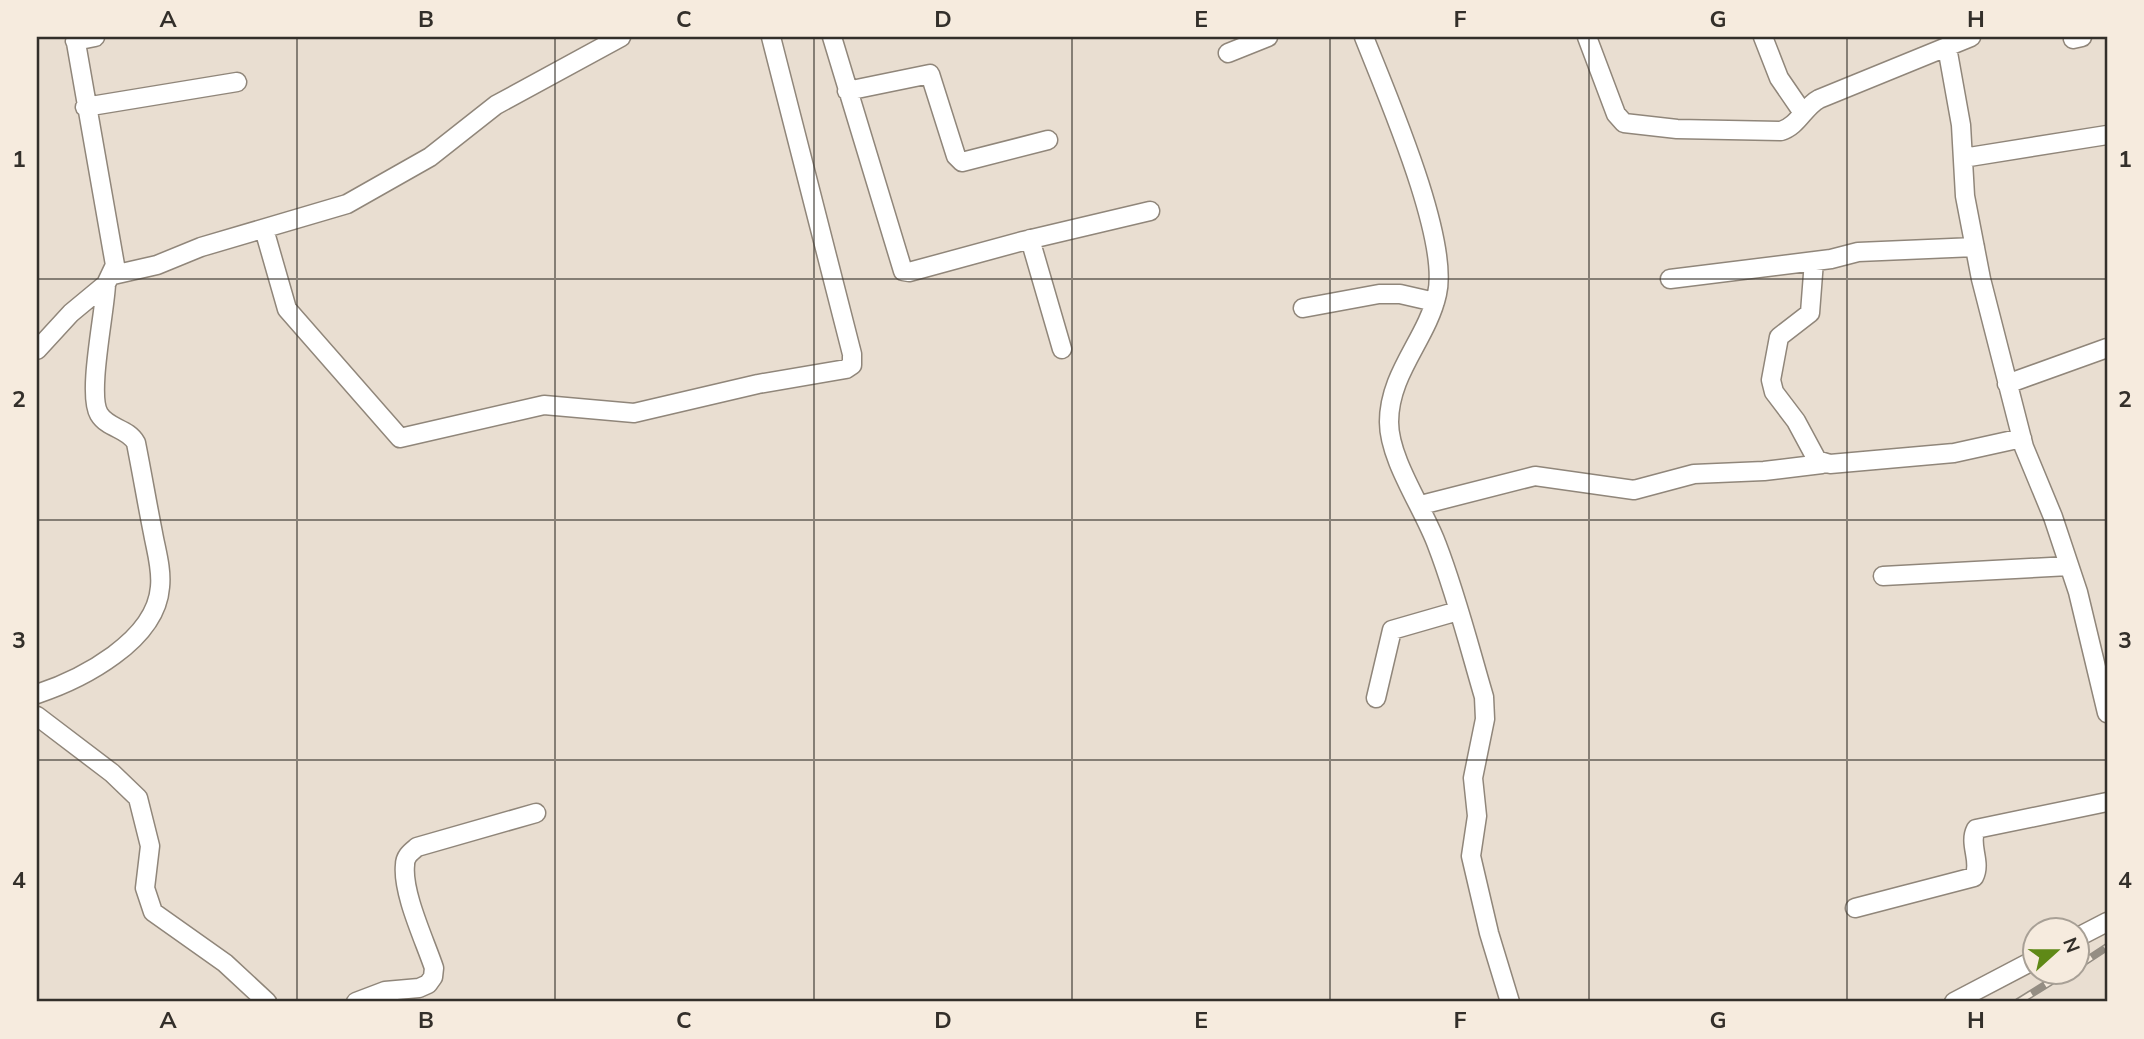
<svg xmlns="http://www.w3.org/2000/svg" width="2144" height="1039" font-family="Mulish,sans-serif">
<style>
.lines{fill:none;stroke-linecap:round;stroke-linejoin:round}
.minor-casing{stroke:#90867a;stroke-width:21}
.minor{stroke:#fff;stroke-width:18}
.rail-casing{stroke:#948d83;stroke-width:8}
.rail{stroke:#f6ebde;stroke-width:5;stroke-dasharray:16;stroke-linecap:butt}
.grid{fill:none;stroke:#332f2a;stroke-width:2;stroke-opacity:0.55}
.neatline{fill:none;stroke:#332f2a;stroke-width:2.5}
.grid-label{font-size:23px;text-anchor:middle;font-weight:bold;fill:#332f2a}
</style>
<rect width="100%" height="100%" fill="#e9ded1"/>
<g class="lines">
<defs>
<path id="minor" d="M832 37 903 271 909 272 1023 241 1150 211
M1364 37C1386 93 1450 239 1437 294 1427 339 1389 373 1389 422 1389 460 1424 509 1437 545 1456 594 1469 646 1484 697L1485 719 1473 778 1477 816 1471 856 1489 933 1510 1002
M1587 37 1616 114 1624 123 1677 129 1781 131C1798 126 1804 107 1819 99L1971 37
M1763 37 1779 78 1803 113
M2073 39 2082 37
M75 41 95 37
M1947 47 1961 125 1965 196 1981 279 2024 447 2053 517 2078 592 2107 713
M1228 53 1268 37
M847 91 930 74 956 156 962 162 1048 140
M85 107 237 82
M1963 158 2107 135
M264 229 287 309 400 438 544 405 634 413 758 384 846 369 852 365V354L771 37
M1030 239 1062 349
M1814 261 1810 313 1779 337 1771 380 1774 392 1796 421 1817 460 1830 464 1954 453 2022 438
M113 275 157 265 201 247 347 204 430 157 496 105 621 37
M1670 279 1831 259 1858 252 1975 247
M1303 308 1379 294H1400L1435 302
M37 350 71 313 106 284 115 265 75 37
M2007 384 2107 348
M1421 505 1535 476 1634 490 1694 474 1764 471 1822 464
M1883 576 2069 566
M37 694C82 679 156 641 160 587 162 569 156 550 153 533 147 503 142 473 136 443 128 428 108 429 99 414 87 394 105 312 106 284
M1376 698 1392 630 1458 611
M37 716 112 773 138 798 150 846 145 888 153 912 225 963 267 1002
M1855 908 1974 877C1982 862 1968 844 1976 829L2107 802
M2078 937 2107 922
M356 1002 385 991 419 988 428 984 433 977 434 968C425 941 402 893 405 865 405 856 411 852 417 847L536 813
M1954 1002 2036 959"/>
</defs>
<use href="#minor" class="minor-casing"/>
<use href="#minor" class="minor"/>
<defs>
<path id="rail" d="M2078 966 2107 947
M2018 1002 2066 972"/>
</defs>
<use href="#rail" class="rail-casing"/>
<use href="#rail" class="rail"/>
</g>
<path class="grid" d="M297 37V1002M555 37V1002M814 37V1002M1072 37V1002M1330 37V1002M1589 37V1002M1847 37V1002M37 279H2107M37 520H2107M37 760H2107"/>
<rect width="2144" height="1039" fill="none" stroke="#f6ebde" stroke-width="77"/>
<g transform="translate(2056 951) rotate(69)"><circle r="33" fill="#f6ebde" stroke="#a8a096" stroke-width="2"/>
<path d="M0-5L12 26L0 18L-12 26Z" fill="#5f8917"/>
<text y="-10" font-size="19" font-weight="bold" text-anchor="middle" fill="#332f2a">N</text>
</g>
<rect x="38" y="38" width="2068" height="962" class="neatline"/>
<g class="grid-label">
<text x="168" y="27">A</text>
<text x="426" y="27">B</text>
<text x="684" y="27">C</text>
<text x="943" y="27">D</text>
<text x="1201" y="27">E</text>
<text x="1460" y="27">F</text>
<text x="1718" y="27">G</text>
<text x="1976" y="27">H</text>
<text x="19" y="167">1</text>
<text x="2125" y="167">1</text>
<text x="19" y="407">2</text>
<text x="2125" y="407">2</text>
<text x="19" y="648">3</text>
<text x="2125" y="648">3</text>
<text x="19" y="888">4</text>
<text x="2125" y="888">4</text>
<text x="168" y="1028">A</text>
<text x="426" y="1028">B</text>
<text x="684" y="1028">C</text>
<text x="943" y="1028">D</text>
<text x="1201" y="1028">E</text>
<text x="1460" y="1028">F</text>
<text x="1718" y="1028">G</text>
<text x="1976" y="1028">H</text>
</g>
</svg>
